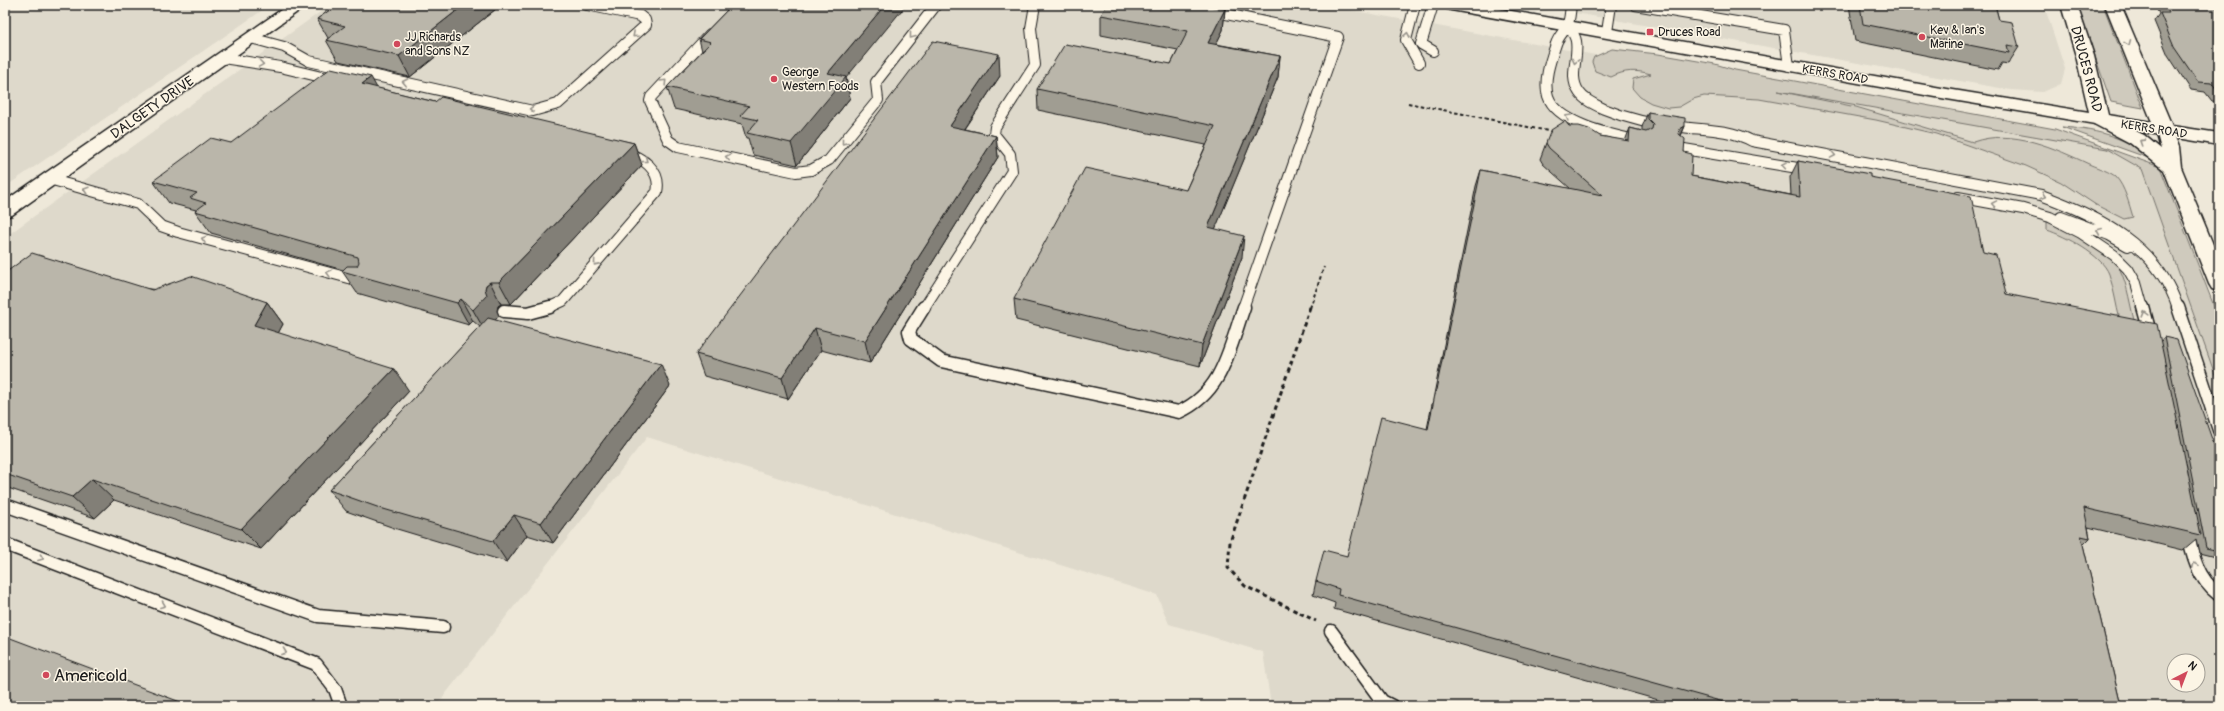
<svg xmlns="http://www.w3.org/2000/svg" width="2224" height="711" font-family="Pangolin,sans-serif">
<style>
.built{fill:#ded9cb;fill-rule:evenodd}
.green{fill:#cfcabd;stroke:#76736c}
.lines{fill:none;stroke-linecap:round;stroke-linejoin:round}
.lane-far1-casing{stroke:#1c1c1c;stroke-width:12}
.lane-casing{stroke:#1c1c1c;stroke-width:15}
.street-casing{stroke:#1c1c1c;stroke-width:3}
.secondary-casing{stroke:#1c1c1c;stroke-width:3}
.path-far1{stroke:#1c1c1c;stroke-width:2;stroke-dasharray:3.5 2.5;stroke-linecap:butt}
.path{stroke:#1c1c1c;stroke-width:3;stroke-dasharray:4.5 3.5;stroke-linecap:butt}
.lane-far1{stroke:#fcf5e5;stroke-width:10}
.lane{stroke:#fcf5e5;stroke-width:12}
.street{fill:#fcf5e5;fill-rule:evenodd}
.secondary{fill:#fcf5e5;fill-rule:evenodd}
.wall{fill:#a09d92;stroke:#1c1c1c}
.shaded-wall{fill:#827f77;stroke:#1c1c1c}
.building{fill:#bab6aa;stroke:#1c1c1c}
.oneway{stroke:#97938b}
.poi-dot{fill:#d1495b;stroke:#fcf5e5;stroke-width:1.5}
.labels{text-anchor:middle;stroke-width:3;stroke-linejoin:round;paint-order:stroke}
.far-poi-label{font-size:12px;fill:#1c1c1c;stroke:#fcf5e5;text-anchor:start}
.far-street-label{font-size:12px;fill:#1c1c1c;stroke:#fcf5e5}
.street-label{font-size:14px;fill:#1c1c1c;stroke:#fcf5e5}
.near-poi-label{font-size:17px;fill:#1c1c1c;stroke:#fcf5e5;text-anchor:start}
</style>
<rect width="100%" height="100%" fill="#eee8d9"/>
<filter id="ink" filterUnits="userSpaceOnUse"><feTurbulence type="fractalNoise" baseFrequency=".025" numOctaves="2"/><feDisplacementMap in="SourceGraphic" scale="8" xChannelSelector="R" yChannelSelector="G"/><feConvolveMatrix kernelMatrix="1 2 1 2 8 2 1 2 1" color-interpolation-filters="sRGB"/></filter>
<g filter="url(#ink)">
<path class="built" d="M5 5H270L5 187Z
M330 5H1323L2107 149 2142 169 2219 386V706H1271L1263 652 1169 624 1157 595 647 437 436 706H5V237ZM2174 661H2198V685H2174Z
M1530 5H2044L2065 69 2061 84 2043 92 2011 90Z"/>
<path class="green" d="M2077 5H2103L2143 108 2111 102Z
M1612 49 1658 54 1715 64 1735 70 2055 129 2160 167 2219 319V386L2142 169 2107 149 1778 91 1856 107 1973 142C2013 128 2054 148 2091 165 2098 168 2111 172 2116 177 2125 187 2129 204 2133 217L2124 219 2096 205 2061 182 2026 166 1936 134 1876 120 1759 99 1704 96 1693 99 1679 107 1668 108 1651 103 1640 97 1632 88 1633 79 1651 74C1636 70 1625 70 1611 77L1595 71 1592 62 1594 57Z
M2062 127C2102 130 2125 138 2157 161Z
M2047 222C2071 230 2108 247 2120 270 2127 282 2131 310 2135 324L2120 320C2116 305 2114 289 2109 274 2102 255 2065 236 2047 230Z"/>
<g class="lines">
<defs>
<path id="lane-far1" d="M1182 5 1338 37 1243 308
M1415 5 1406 40 1419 63
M1433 5 1421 44 1433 51
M1571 5C1570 12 1570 20 1567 26 1563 33 1558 37 1556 44 1551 59 1543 80 1548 96 1557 124 1614 135 1639 141
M1635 5 1784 30 1789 66
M1568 25C1571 30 1575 35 1576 41 1579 59 1568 76 1579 92 1584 100 1595 105 1604 109 1628 119 1655 125 1681 127 1706 130 1729 129 1752 141L2041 195C2099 216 2158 246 2178 308
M1607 32 1611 5
M710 34 651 97 650 101 668 140 678 147 796 172 811 170 829 160 878 100 876 82 936 5
M251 38 284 47 309 61 533 111 558 104 646 25 645 20 640 16 587 5
M223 58 280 67 334 80
M1678 148 1810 170
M49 179 138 204 161 226 178 232 360 281
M1958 197 2023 209 2050 217 2081 233 2114 255 2128 269 2136 283 2143 308
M2061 217 2109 235 2128 246
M548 308 563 301 657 192C662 170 642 157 624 152
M924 308 1012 171 1010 154 994 134 995 127 1035 65 1031 28 1035 5"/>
<path id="lane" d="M924 307 909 331 911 339 941 361 1179 412C1223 392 1229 349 1244 307
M2143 307 2151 336
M2178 307 2219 430
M504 311 528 313 550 307
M5 505 318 616 443 627
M2187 529C2192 555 2197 578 2219 595
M5 544 316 664 335 689 341 706
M1331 631 1382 701 1392 706"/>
<path id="street" d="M2100 114 2144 135 2161 149 2156 131 2159 127 2165 125 2171 127 2179 147 2181 167 2219 259V291L2212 289 2209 284 2164 170 2130 143 2094 124 2091 120 2094 116Z"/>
<path id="secondary" d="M288 5H307L12 215 5 217V201Z
M1443 5H1478L1947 89 2089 112 2076 56 2061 5H2077L2094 56 2108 115 2152 122 2105 5H2121L2172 126 2219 133V145L1947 99 1451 10 1445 8Z"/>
</defs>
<use href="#lane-far1" class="lane-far1-casing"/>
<use href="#lane" class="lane-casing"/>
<use href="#street" class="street-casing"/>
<use href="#secondary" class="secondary-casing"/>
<path class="path-far1" d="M1408 103 1553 132
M1310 308 1324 267"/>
<path class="path" d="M1310 307 1230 542 1228 568 1245 586 1316 621"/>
<use href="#lane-far1" class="lane-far1"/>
<use href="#lane" class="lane"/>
<use href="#street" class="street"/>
<use href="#secondary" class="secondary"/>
</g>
<path class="wall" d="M337 5H494L496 9 410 77 338 61 326 40 328 38 317 19Z
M732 5 846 78 850 98 797 165 753 155 748 138H746L742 124 674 109 667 87 702 51 699 39Z
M1729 5H1747L1746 8Z
M1849 5H1995L1999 20 2019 47 2008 64 2002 63 1998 70 1855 41Z
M2155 5H2219V102L2212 101 2205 92 2191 90 2168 55 2154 21 2159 14Z
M1225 9 1223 30 1216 44 1280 56 1278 77 1215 229 1242 257 1200 366 1016 320 1014 299 1186 190 1206 145 1038 110 1037 89 1171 64 1178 50 1101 35V15Z
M1000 76 965 129 996 136 998 157 870 363 821 350 788 399 704 376 696 354Z
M377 88 435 102 634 143 642 165 511 304H501L498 306 497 311 499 316 495 320 670 386 553 543 527 535 507 562 397 529 346 511 329 490 480 327 473 321 469 325 357 293 342 271 343 270 211 233 195 211 196 210 169 203 153 181 231 143Z
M1648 112 1685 126 1681 136 1684 152 1691 176 1791 195 1790 177 1798 161 1870 177 1983 252 2006 294 2161 341 2164 337 2219 459V558L2199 553 2196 539 2183 550 2088 527 2090 538 2083 545 2121 706H1680L1334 609 1335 603 1313 595 1316 581 1347 556 1427 429 1476 186 1481 170 1571 189 1543 164 1540 159 1546 143 1569 126 1600 136 1625 141 1630 128 1642 131V127Z
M5 273 267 302 283 324 278 333 409 391 261 549 114 500 95 518 5 487Z"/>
<path class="shaded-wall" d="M464 5H494L496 9 410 77 399 56Z
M885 5H906L846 78 850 98 797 165 791 143 828 73Z
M1225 9 1223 30 1207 63 1208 43Z
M999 54 1000 76 952 148 950 126Z
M1280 56 1278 77 1207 249 1208 227Z
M371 77 383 99 362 84Z
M1685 126 1678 142 1673 144 1680 129Z
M996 136 998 157 870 363 865 341Z
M634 143 642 165 511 304 499 282Z
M1244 236 1242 257 1200 366 1202 345Z
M490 282 501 304 498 306 497 311 499 316 485 331 473 310 485 289 486 285Z
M461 299 473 321 469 325 457 303Z
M267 302 283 324 271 347 254 325Z
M815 328 821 350 788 399 782 378Z
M661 364 670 386 553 543 541 523Z
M394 369 409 391 261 549 241 529Z
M92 479 114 500 95 518 72 497Z
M514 515 527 535 507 562 493 541Z"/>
<path class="building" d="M337 5H464L399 56 326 40 345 26 317 19Z
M732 5H885L828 73 846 77 791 143 747 133 758 120 740 116 749 106 667 87 711 42 699 39Z
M1107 5H1203L1225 9 1208 43 1280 56 1208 227 1244 236 1202 345 1014 299 1085 168 1186 190 1215 126 1037 89 1065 44 1171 64 1188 31 1101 15Z
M1860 5H1995L1999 20 2012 22 2019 47 2007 45 2009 53 1863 24Z
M2165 5H2219V33H2218L2219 34V93L2212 83 2198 82 2174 47 2160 13H2169Z
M933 41 999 54 950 126 996 136 865 341 815 328 782 378 696 354Z
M331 68 371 77 362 84 435 102 441 97 634 143 499 282H490L486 285 485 289 487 295 473 310 461 299 457 303 342 271 347 266H357L359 262 358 257 195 211 206 203 190 198 197 193 153 181 211 138 231 143Z
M1648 112 1685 118V126L1680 129 1679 134 1685 139 1684 152 1692 154 1691 176 1800 197 1798 161 1870 174V177L1971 196 1983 252 1996 255 2006 294 2157 324 2201 535 2084 508 2090 538 2081 536 2121 706H1738L1338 595 1339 589 1316 581 1324 550 1347 556 1381 417 1428 429 1481 170 1602 195 1549 148 1546 143 1551 130 1565 121 1569 126H1579L1589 129 1600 136 1629 141 1630 128 1646 132 1652 129 1653 124 1648 119Z
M32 253 152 290 191 276 267 302 254 325 394 369 241 529 92 479 72 497 5 474V273Z
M488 318 661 364 541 523 514 515 493 541 380 508 329 490Z
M2164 337 2177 340 2219 459V551L2206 548Z
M5 636 191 706H5Z"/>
<defs><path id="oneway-chevron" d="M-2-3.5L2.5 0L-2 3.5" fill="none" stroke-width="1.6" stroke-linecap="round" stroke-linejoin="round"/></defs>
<g class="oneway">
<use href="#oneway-chevron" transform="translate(635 35) rotate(138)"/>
<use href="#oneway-chevron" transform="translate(1407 35) rotate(-79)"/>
<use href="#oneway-chevron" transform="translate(912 36) rotate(128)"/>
<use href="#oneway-chevron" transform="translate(2128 43) rotate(68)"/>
<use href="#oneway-chevron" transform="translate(1575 61) rotate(102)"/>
<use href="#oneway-chevron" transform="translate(261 64) rotate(9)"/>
<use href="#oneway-chevron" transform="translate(405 82) rotate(-167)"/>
<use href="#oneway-chevron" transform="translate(664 82) rotate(-46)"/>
<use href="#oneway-chevron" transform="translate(532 109) rotate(-178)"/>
<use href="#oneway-chevron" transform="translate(1568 117) rotate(-150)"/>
<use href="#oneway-chevron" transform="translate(844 142) rotate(129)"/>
<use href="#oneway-chevron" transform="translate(2142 142) rotate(-147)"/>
<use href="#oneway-chevron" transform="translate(1833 155) rotate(10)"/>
<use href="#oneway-chevron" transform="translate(728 157) rotate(-168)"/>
<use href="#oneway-chevron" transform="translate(645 160) rotate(37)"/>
<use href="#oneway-chevron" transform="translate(1784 165) rotate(-170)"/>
<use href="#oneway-chevron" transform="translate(86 190) rotate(-163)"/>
<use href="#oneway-chevron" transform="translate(2043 196) rotate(17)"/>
<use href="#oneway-chevron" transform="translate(1994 204) rotate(-170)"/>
<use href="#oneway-chevron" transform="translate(2099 231) rotate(-157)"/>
<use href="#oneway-chevron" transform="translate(204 239) rotate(-165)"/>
<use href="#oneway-chevron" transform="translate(596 263) rotate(131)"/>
<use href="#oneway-chevron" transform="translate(329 273) rotate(-165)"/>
<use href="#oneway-chevron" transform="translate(2145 314) rotate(-106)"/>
<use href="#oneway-chevron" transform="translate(41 558) rotate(21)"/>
<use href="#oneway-chevron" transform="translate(2195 565) rotate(-114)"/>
<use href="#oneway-chevron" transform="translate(163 605) rotate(21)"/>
<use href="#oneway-chevron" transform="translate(284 652) rotate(21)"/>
</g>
</g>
<g class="poi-dot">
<rect x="1646" y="28" width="8" height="8" rx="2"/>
<circle cx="1922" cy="37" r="4"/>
<circle cx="397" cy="44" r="4"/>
<circle cx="774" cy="79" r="4"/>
<circle cx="46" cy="675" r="4"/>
</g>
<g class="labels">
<g class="far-poi-label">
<text x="1930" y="34">Kev &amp; Ian's<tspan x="1930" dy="14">Marine</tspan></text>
<text x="1658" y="36">Druces Road</text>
<text x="405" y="41">JJ Richards<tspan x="405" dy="14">and Sons NZ</tspan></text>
<text x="782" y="76">George<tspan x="782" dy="14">Western Foods</tspan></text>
</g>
<g class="far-street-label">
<text transform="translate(1835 74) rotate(10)" y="4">KERRS ROAD</text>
<text transform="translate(2154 129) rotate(9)" y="4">KERRS ROAD</text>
</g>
<g class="street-label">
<text transform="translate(2087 69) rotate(75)" y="5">DRUCES ROAD</text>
<text transform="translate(152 107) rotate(-35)" y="5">DALGETY DRIVE</text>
</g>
<g class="near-poi-label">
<text x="54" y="681">Americold</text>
</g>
</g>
<rect width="2224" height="711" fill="none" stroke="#fcf5e5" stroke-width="20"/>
<rect x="10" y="10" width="2204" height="691" fill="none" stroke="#1c1c1c" stroke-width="1.5" filter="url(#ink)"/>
<g transform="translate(2186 673) rotate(42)"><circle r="19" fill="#fcf5e5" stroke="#a29e95"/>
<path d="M0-3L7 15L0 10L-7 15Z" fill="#d1495b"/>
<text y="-6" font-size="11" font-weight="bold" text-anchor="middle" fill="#1c1c1c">N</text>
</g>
</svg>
